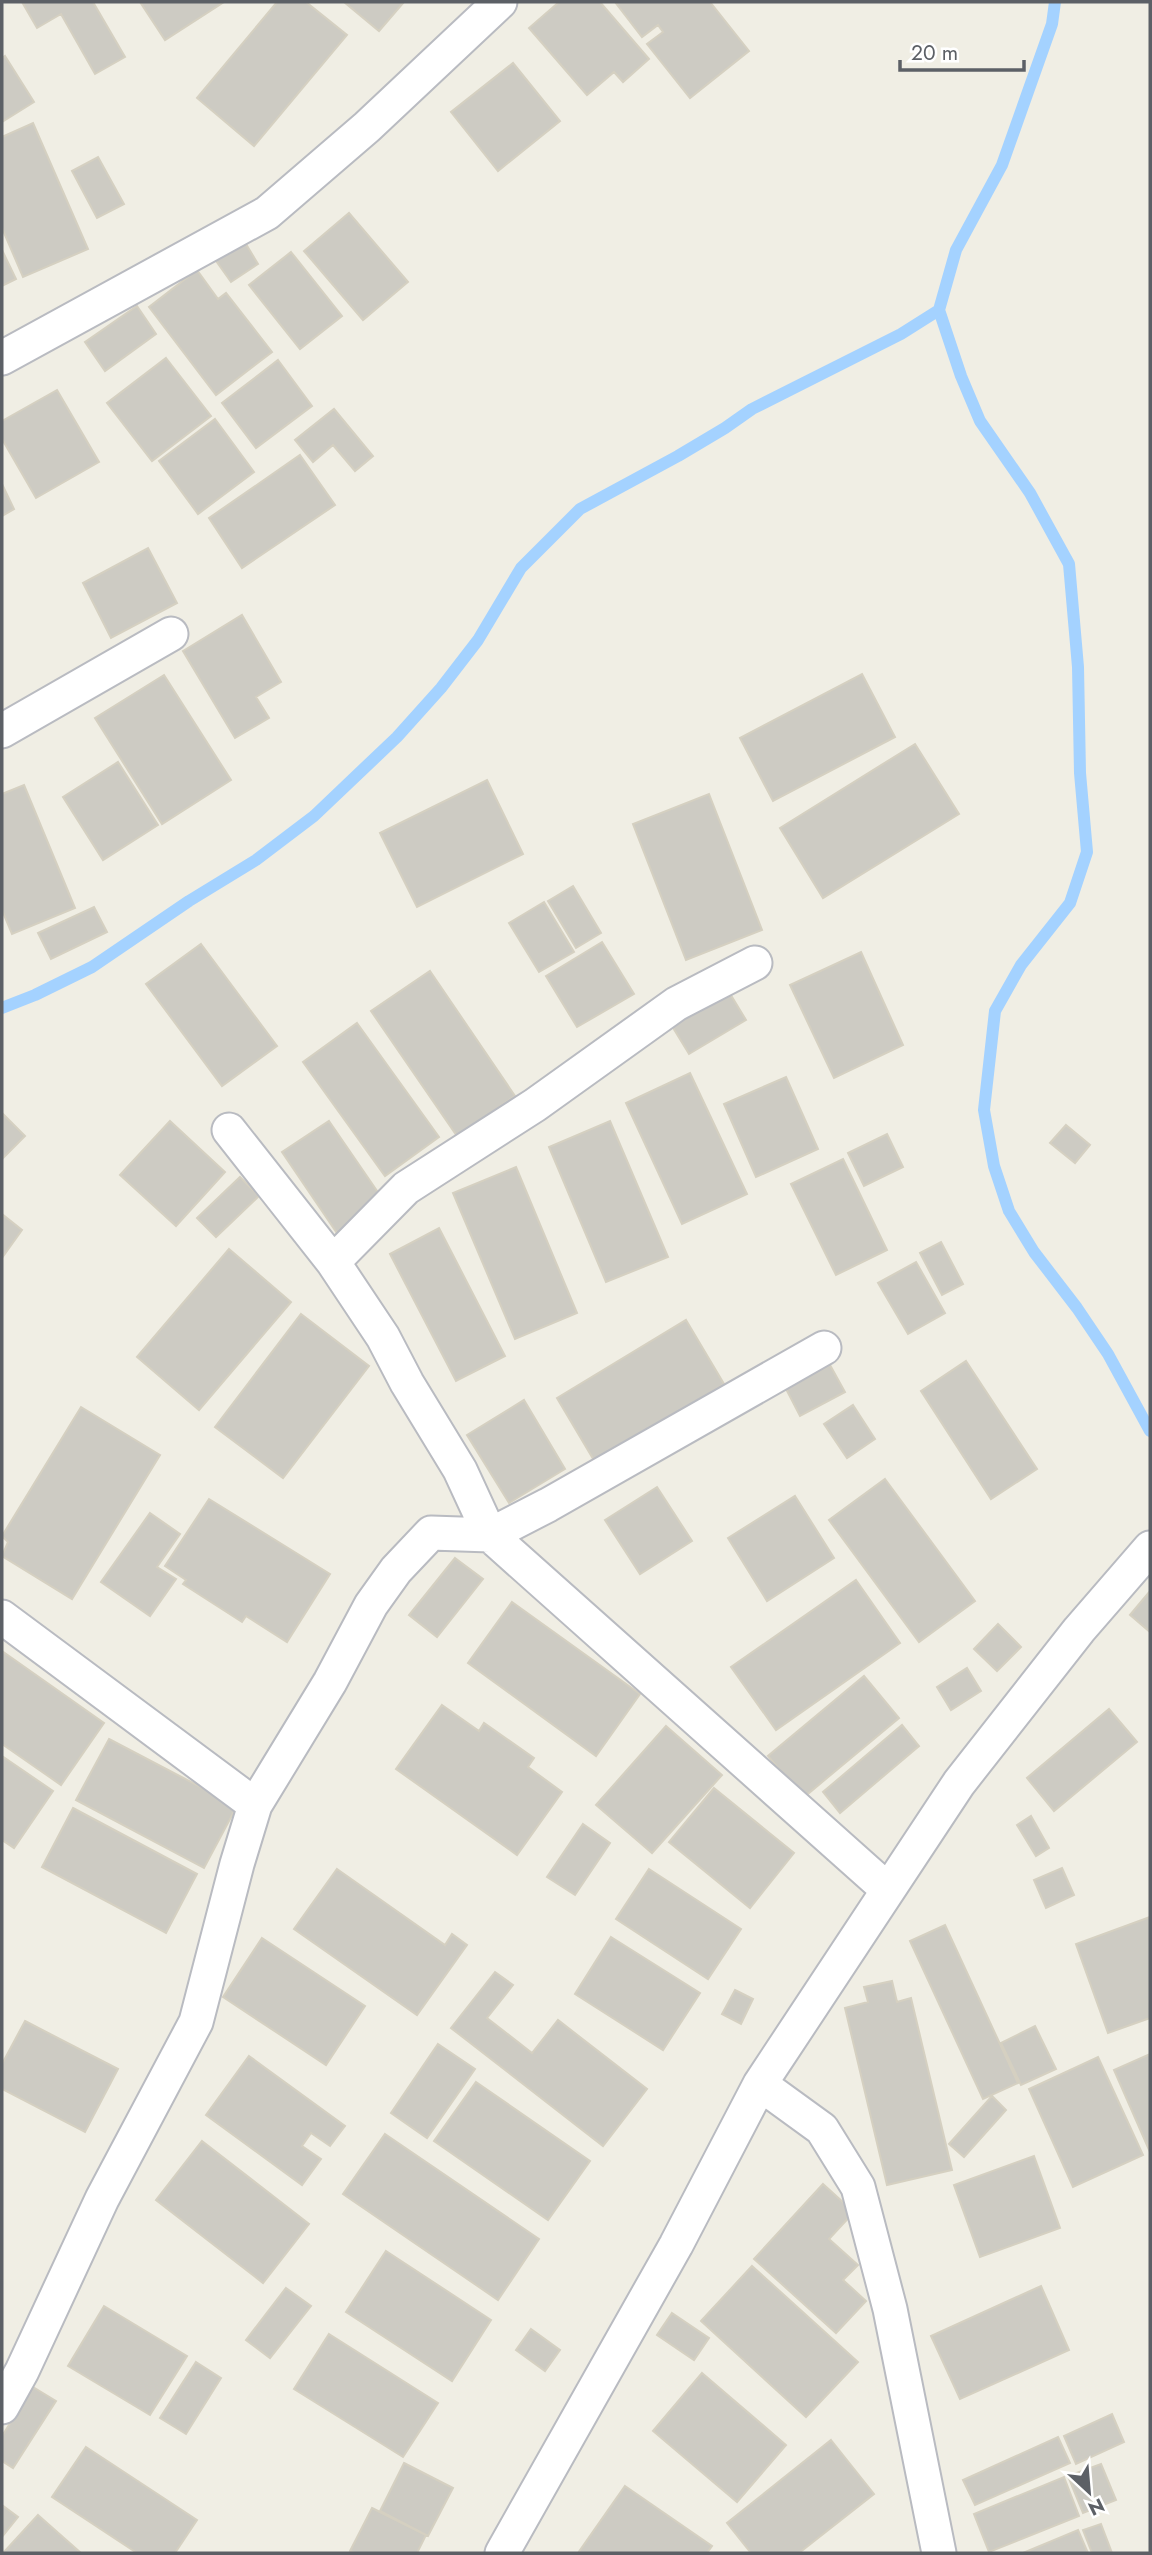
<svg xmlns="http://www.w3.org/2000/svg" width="1152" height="2555" font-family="Jost,sans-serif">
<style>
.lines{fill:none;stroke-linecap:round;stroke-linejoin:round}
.stream{stroke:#a4d2ff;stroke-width:12}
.building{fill:#cdcbc3;stroke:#d5d0c1;stroke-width:2}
.street-casing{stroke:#b9bbc1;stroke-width:37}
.street{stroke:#fff;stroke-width:33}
</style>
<rect width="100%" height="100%" fill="#f0eee4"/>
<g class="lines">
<path class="stream" d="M1055 2 1052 24 1002 165 956 250 939 310 961 376 980 421 1030 493 1069 564 1078 667 1080 773 1087 852 1070 903 1021 965 995 1011 984 1110 994 1166 1009 1211 1034 1252 1077 1308 1108 1354 1150 1431
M2 1008 35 995 92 967 189 901 256 860 314 816 397 737 441 688 478 640 521 568 580 509 678 456 725 428 752 409 901 334 939 310"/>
</g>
<path class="building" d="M22 2H93L125 57 95 74 61 14 37 28Z
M140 2H224L165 40Z
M277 2H306L347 35 254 146 197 98Z
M344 2H404L379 31Z
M559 2H600L649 59 623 82 614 72 587 95 529 28Z
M615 2H710L749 51 690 98 647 44 663 32 658 25 642 37Z
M5 56 34 102 2 122V58Z
M513 63 560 121 498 171 451 112Z
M33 123 88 249 23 277 2 228V137Z
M98 157 124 204 97 218 72 171Z
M349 213 408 282 363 320 304 251Z
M243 239 258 264 231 282 214 258Z
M2 250 16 279 2 286Z
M291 252 342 316 300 349 249 285Z
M197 270 218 299 226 293 272 352 216 395 149 307Z
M137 306 156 334 105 371 85 342Z
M166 358 211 416 152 461 107 403Z
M278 360 312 406 256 448 222 403Z
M57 390 99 462 36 498 2 439V421Z
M334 409 373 456 355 471 333 445 313 462 295 440Z
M215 419 254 472 198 514 159 461Z
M300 455 335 505 242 568 209 518Z
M2 484 14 509 2 516Z
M148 548 177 603 111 638 83 583Z
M242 615 281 682 256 697 269 718 235 738 183 651Z
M862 674 895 737 773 801 740 738Z
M164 675 231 780 162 824 95 718Z
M915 744 959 814 823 898 780 828Z
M118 762 158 825 103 860 63 797Z
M487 780 523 854 417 907 380 833Z
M24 785 75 908 12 934 2 910V794Z
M709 794 762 930 686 960 633 824Z
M573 886 601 933 576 948 548 901Z
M544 902 574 952 539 972 509 923Z
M94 907 107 932 51 959 38 933Z
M602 942 634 994 577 1027 546 976Z
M201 944 277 1046 222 1086 146 984Z
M861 952 903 1045 834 1078 790 985Z
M430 971 515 1096 457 1136 371 1011Z
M729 992 746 1020 689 1054 672 1026Z
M357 1023 439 1137 385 1176 303 1062Z
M690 1073 747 1194 682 1224 626 1103Z
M786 1077 818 1149 756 1177 724 1104Z
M2 1113 25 1136 2 1159Z
M170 1121 225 1172 176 1226 120 1175Z
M329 1121 386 1204 339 1236 282 1152Z
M610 1121 668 1257 606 1282 549 1147Z
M1066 1125 1090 1145 1075 1163 1050 1143Z
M887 1134 903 1167 864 1186 848 1153Z
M843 1159 887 1250 836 1275 791 1184Z
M516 1167 577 1313 515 1339 453 1193Z
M240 1177 259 1196 216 1237 197 1218Z
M2 1214 22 1230 2 1258Z
M439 1228 505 1356 456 1381 390 1254Z
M941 1242 963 1284 942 1295 920 1253Z
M229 1249 291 1302 199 1410 137 1357Z
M916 1262 945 1313 908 1334 878 1283Z
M301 1314 369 1366 283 1478 215 1427Z
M686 1320 724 1384 595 1462 557 1398Z
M966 1361 1037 1469 991 1499 921 1391Z
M830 1365 845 1392 800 1416 786 1389Z
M524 1400 565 1469 509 1503 467 1435Z
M853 1405 875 1439 847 1458 824 1424Z
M81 1407 160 1455 72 1599 2 1556 8 1542 2 1536Z
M885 1479 975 1601 919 1642 829 1520Z
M657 1487 692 1541 640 1574 605 1520Z
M795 1496 834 1558 767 1601 728 1538Z
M209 1499 330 1574 287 1642 246 1616 242 1622 183 1584 186 1580 165 1566Z
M150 1513 180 1534 157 1567 176 1579 150 1616 101 1582Z
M455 1558 483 1579 437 1637 409 1615Z
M856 1580 900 1643 776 1730 731 1667Z
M1150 1591V1632L1130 1615Z
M512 1602 640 1694 596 1756 468 1663Z
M998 1624 1021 1647 997 1671 974 1649Z
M2 1651 104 1723 61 1785 2 1744Z
M967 1668 981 1691 951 1710 937 1687Z
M864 1676 899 1718 803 1798 768 1756Z
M442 1705 479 1731 484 1723 534 1758 528 1767 562 1792 517 1855 396 1769Z
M1109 1709 1137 1742 1054 1811 1027 1778Z
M902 1725 919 1746 840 1813 823 1792Z
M666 1726 722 1775 652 1853 596 1805Z
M109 1739 237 1806 204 1868 76 1800Z
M2 1756 53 1791 14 1848 2 1840Z
M714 1788 794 1853 750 1908 669 1842Z
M73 1808 197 1874 166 1933 42 1867Z
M1031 1816 1049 1848 1036 1856 1017 1825Z
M583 1824 610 1843 575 1895 547 1877Z
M1062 1868 1074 1895 1046 1908 1034 1880Z
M337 1869 445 1945 452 1934 467 1945 417 2015 294 1929Z
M649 1869 741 1929 708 1979 616 1919Z
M1150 1917V2018L1108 2033 1076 1944Z
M945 1925 1018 2083 983 2099 910 1941Z
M611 1937 700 1993 663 2050 575 1994Z
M262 1938 365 2006 326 2065 223 1997Z
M495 1972 513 1985 487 2018 532 2053 558 2020 647 2089 603 2146 451 2028Z
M892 1981 897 2002 911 1998 952 2170 887 2185 845 2008 868 2002 864 1987Z
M735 1990 753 1999 741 2024 722 2014Z
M25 2021 118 2069 85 2132 2 2089V2064Z
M1035 2026 1056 2069 1021 2085 1001 2043Z
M438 2044 475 2069 427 2138 391 2113Z
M1150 2054V2152L1114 2070Z
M249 2056 345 2126 330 2146 311 2133 302 2146 321 2159 302 2185 206 2115Z
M1098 2057 1143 2155 1073 2187 1029 2089Z
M476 2082 590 2161 548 2220 434 2141Z
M992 2096 1006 2110 964 2157 949 2144Z
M385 2134 539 2239 498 2300 343 2194Z
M202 2141 309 2224 263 2283 156 2200Z
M1034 2156 1060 2228 980 2257 954 2185Z
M823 2184 854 2212 829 2239 858 2265 843 2280 866 2301 836 2333 754 2259Z
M386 2251 491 2320 452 2381 346 2312Z
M752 2266 858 2362 806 2417 701 2321Z
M1041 2286 1069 2350 960 2399 931 2336Z
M286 2288 311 2306 270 2358 246 2340Z
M104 2306 187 2356 150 2415 68 2366Z
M672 2313 709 2338 694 2360 657 2335Z
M531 2329 560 2350 545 2371 516 2350Z
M329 2334 438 2403 403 2457 294 2389Z
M196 2362 221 2378 186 2434 160 2418Z
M702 2373 786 2445 737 2502 653 2431Z
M33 2387 56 2401 13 2468 2 2461V2436Z
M1112 2414 1124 2442 1076 2464 1064 2436Z
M1058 2437 1070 2463 975 2505 963 2480Z
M831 2440 874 2494 799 2553H751L727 2523Z
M86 2447 197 2520 175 2553H137L52 2497Z
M404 2463 453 2488 428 2536 380 2511Z
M1101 2464 1116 2500 1083 2513 1068 2476Z
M1064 2477 1079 2516 989 2552 974 2514Z
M625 2486 712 2546 707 2553H578Z
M2 2505 18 2517 2 2537Z
M372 2508 426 2535 417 2553H355L350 2551Z
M38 2515 81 2553H3Z
M1101 2524 1112 2553H1092L1083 2530Z
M1078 2530 1088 2553H1023Z"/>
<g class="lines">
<defs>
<path id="street" d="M2 358 267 213 367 127 500 2
M2 731 171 634
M229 1130 333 1262 383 1337 407 1383 460 1470 490 1535 888 1890
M333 1262 406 1188 535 1105 676 1004 755 963
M2 1617 255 1805
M760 2084 822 2129 858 2187 890 2309 939 2553
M2 2407 22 2371 102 2199 196 2022 237 1864 255 1805 330 1682 371 1605 396 1570 431 1533 490 1535 548 1505 824 1348
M502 2553 676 2245 760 2084 959 1783 1079 1630 1150 1548"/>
</defs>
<use href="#street" class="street-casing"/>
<use href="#street" class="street"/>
</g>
<rect width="1152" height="2555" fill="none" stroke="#5c6066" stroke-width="7"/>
<g transform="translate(1089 2492) rotate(154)" stroke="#ffffff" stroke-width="5" paint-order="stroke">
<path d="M0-5L12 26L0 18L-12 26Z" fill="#5c6066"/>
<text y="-10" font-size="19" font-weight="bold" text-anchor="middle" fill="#5c6066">N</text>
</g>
<path d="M900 60v10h124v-10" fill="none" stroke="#5c6066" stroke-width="3.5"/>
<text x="911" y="60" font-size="21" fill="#5c6066" stroke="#ffffff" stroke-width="5" paint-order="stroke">20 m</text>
</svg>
